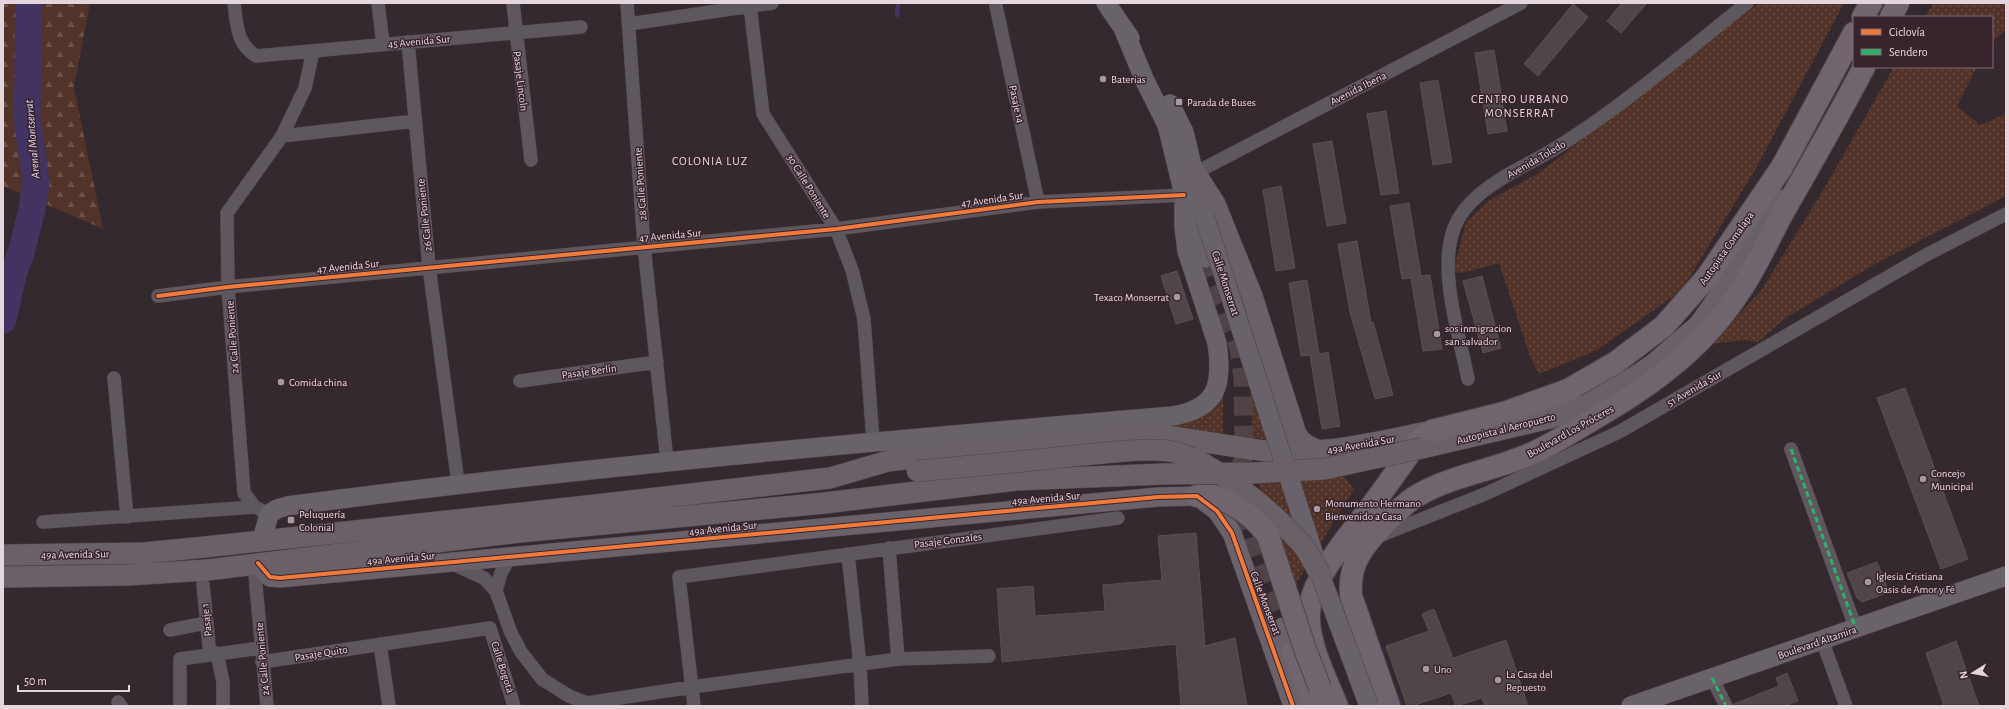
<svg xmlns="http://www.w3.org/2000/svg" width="2009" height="709" font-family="'Alegreya Sans',sans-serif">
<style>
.grass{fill:url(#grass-dots)}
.forest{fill:url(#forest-firs)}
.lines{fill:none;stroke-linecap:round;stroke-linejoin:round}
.stream{stroke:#433360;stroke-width:4.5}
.river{stroke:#433360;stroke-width:27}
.building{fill:#504548;stroke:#5a5052}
.secondary-tunnel{stroke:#4f4348;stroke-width:19;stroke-dasharray:19 10;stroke-linecap:butt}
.street-casing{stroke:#4f464a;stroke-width:14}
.secondary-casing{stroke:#4f464a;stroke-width:20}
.primary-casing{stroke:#4f464a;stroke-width:22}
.highway-casing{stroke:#4f464a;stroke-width:24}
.street{stroke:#5e585e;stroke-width:13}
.secondary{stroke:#6a626a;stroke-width:19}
.primary{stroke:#696068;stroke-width:21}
.highway{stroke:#70656f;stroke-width:22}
.secondary-bridge-casing{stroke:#4f464a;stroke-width:20;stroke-linecap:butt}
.primary-bridge-casing{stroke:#4f464a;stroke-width:22;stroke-linecap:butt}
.highway-bridge-casing{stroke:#4f464a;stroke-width:24;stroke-linecap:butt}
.secondary-bridge{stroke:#6a626a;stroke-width:19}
.primary-bridge{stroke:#696068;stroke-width:21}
.highway-bridge{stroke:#70656f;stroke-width:22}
.quiet{stroke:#2db169;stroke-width:3;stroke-dasharray:6 3;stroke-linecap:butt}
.cycleway-casing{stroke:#39242e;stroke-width:6}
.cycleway{stroke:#f17a3a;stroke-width:4}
.poi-dot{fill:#a799a0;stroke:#39242e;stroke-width:1.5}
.labels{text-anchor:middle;stroke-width:3;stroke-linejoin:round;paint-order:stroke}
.street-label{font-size:11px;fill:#e5d6dd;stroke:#39242e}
.poi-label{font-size:11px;fill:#e5d6dd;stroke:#39242e;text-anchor:start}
.neighbourhood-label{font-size:12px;letter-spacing:1px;fill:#e5d6dd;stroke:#39242e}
.water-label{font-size:12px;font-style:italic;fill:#ded5f5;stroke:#39242e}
</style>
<defs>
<pattern id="grass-dots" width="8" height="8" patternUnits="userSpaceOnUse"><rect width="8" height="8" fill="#523329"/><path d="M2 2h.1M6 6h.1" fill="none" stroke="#6b5048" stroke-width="1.8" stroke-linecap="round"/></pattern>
<pattern id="forest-firs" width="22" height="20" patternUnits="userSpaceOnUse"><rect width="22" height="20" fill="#523329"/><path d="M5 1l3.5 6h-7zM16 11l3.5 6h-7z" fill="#6b5048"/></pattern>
</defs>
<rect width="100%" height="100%" fill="#34292e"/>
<path class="grass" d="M1759 3H1844L1755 170 1681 291 1597 350 1539 374 1531 359 1499 263 1462 273 1453 272 1466 222 1488 201 1539 173Z
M1934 3H2006V30L1992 42V17H1925Z
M1894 67H1977L1957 106 1980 125 2006 114V196L1875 264 1784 319 1758 342 1744 340 1712 344 1763 288 1825 187Z
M1249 368 1273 439 1253 438Z
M1223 392V436L1160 428Z
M1327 456 1354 489 1297 582V614L1253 463Z"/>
<path class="forest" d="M3 3H90L74 87 103 229 3 186Z"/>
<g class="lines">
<path class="stream" d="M897 15 898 3"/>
<path class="river" d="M3 320 13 275 21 253 32 209 36 182 27 118 29 3"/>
</g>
<path class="building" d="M1622 3H1647L1621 33 1607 21Z
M1573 4 1588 17 1538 76 1524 64Z
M1494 50 1507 131 1488 134 1475 53Z
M1438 80 1452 162 1433 165 1420 83Z
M1386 111 1399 193 1381 195 1367 114Z
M1332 141 1346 223 1327 226 1313 144Z
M1281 186 1295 268 1276 271 1263 190Z
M1409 203 1421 276 1430 275 1442 349 1423 351 1411 278 1402 279 1390 206Z
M1357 241 1371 323 1373 322 1393 395 1375 399 1350 312 1338 244Z
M1177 271 1193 319 1176 324 1161 276Z
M1482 276 1501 348 1483 353 1463 281Z
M1307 280 1319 354 1328 352 1340 426 1322 429 1310 355 1301 356 1289 283Z
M1905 388 1968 559 1941 569 1877 398Z
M1196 533 1205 646 1235 638 1247 706H1181L1176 644 1002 662 997 589 1033 586 1035 616 1105 611 1103 585 1162 580 1158 536Z
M1877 562 1889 592 1862 602 1857 598 1847 573Z
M1434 609 1453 658 1506 640 1528 706H1485L1482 698 1456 706 1451 693 1412 706H1407L1386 646 1429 631 1422 614Z
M1956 641 1979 706H1944L1926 653Z
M1787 673 1798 701 1785 706H1734V704L1779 686 1776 678Z"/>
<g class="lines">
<path class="secondary-tunnel" d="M1205 258 1239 348 1243 379 1244 455 1235 488 1237 500 1245 529 1283 627"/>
<defs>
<path id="street" d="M234 3C237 25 236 43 256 56L581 27
M378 3 383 44
M513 3 531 160
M627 3 644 246 667 461
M750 6 763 114 836 229 852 270 864 319 873 441
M996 6 1038 202
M629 24 772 3
M408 42 429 267 458 483
M282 136 415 121
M1195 173 1521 3
M158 296 228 287 836 229 1038 202 1184 195
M114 378 127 517
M1468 379C1459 333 1438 272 1454 228 1459 215 1469 203 1480 194 1506 172 1539 160 1567 141 1630 100 1688 50 1747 3
M520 381 657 362
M1791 449 1856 629
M269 514 255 507 244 493 228 287 227 213 282 136 305 88 313 51
M43 522 255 507
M1379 536 1485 494 1619 432 1926 255 2006 214
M889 548 898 659
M848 554 860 665 862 706
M254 564 267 706
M453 564 484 578 496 591 511 633 521 652 542 679 569 696 587 703 692 687 898 659 989 656
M203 585 210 655
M496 591 501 573 509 559 517 558
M170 630 206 623
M1822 640 1846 706
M380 644 389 706
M217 653 223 682V706
M262 662 490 628 514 706
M1712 678 1726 706
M118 702 121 706
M180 706V659L261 648
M694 706 679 577 1118 518"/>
<path id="secondary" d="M1106 3 1130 38
M1123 28 1145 81 1167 125 1184 195 1205 258
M1170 104 1184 132 1204 215
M1294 493 1315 558
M262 540 269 514 277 509 287 506C581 467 877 441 1172 416 1218 409 1223 384 1217 343L1187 251 1184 227V195
M258 563 270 577 280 578 1158 497 1197 496 1217 511 1232 533 1293 706
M1283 627 1297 668
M1631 706 2006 576"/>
<path id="primary" d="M1195 173 1215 204 1252 296 1296 434C1302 445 1311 448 1323 452
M1422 448 1550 418 1587 405 1641 373 1654 364 1699 325 1712 307 1772 212 1782 200
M1251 449C1312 459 1372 443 1432 431
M3 555 143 553 205 547 596 505 830 478 888 461 912 458 1153 434 1205 442
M3 577 128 575 207 570 520 532 825 503 1016 480 1164 474"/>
<path id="highway" d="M1863 17 1871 3
M1891 17 1898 3
M1197 496H1213
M1293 653 1315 706
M1337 706C1326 679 1307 642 1309 613 1310 579 1353 531 1373 504 1388 484 1402 464 1416 444L1422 437 1432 431 1504 413 1568 390 1615 363 1664 326 1707 277 1782 167 1854 33
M1389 706 1351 596C1349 569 1357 554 1375 534 1387 521 1400 507 1415 497 1449 476 1491 471 1528 455 1554 444 1578 428 1602 414 1657 382 1705 345 1740 291 1757 266 1770 236 1785 209 1812 162 1839 115 1864 67"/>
</defs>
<use href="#street" class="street-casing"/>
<use href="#secondary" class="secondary-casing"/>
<use href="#primary" class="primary-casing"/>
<use href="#highway" class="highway-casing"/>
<use href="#street" class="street"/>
<use href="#secondary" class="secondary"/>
<use href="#primary" class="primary"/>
<use href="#highway" class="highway"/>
<defs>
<path id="secondary-bridge" d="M1204 215 1294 493
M1320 574 1369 706"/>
<path id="primary-bridge" d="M1205 442 1251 449
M917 471C973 466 1028 461 1083 455 1109 453 1149 447 1174 452 1211 459 1276 515 1301 543 1309 552 1314 564 1320 574
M1164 474 1253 473 1324 469 1422 448"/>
<path id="highway-bridge" d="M1213 496C1236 504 1254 516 1268 536L1305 649 1320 688"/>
</defs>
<use href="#secondary-bridge" class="secondary-bridge-casing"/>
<use href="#primary-bridge" class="primary-bridge-casing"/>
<use href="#highway-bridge" class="highway-bridge-casing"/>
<use href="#secondary-bridge" class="secondary-bridge"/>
<use href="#primary-bridge" class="primary-bridge"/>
<use href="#highway-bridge" class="highway-bridge"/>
<path class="quiet" d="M1791 449 1856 629
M1712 678 1726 706"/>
<defs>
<path id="cycleway" d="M158 296 228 287 836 229 1038 202 1184 195
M258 563 270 577 280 578 1158 497 1197 496 1217 511 1232 533 1293 706"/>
</defs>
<use href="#cycleway" class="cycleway-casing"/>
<use href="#cycleway" class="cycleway"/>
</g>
<g class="poi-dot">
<circle cx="1103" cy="79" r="4"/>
<rect x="1175" y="98" width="8" height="8" rx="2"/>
<circle cx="1177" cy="297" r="4"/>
<circle cx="1437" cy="334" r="4"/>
<circle cx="281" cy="382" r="4"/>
<circle cx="1923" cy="479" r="4"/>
<circle cx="1317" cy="509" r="4"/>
<rect x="287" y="516" width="8" height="8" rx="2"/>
<circle cx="1868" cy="582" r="4"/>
<circle cx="1426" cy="669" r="4"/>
<circle cx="1498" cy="680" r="4"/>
</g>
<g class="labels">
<g class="street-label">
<text transform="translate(419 41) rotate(-5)" y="4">45 Avenida Sur</text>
<text transform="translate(521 81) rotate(83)" y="4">Pasaje Lincoln</text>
<text transform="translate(1358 88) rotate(-27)" y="4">Avenida Iberia</text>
<text transform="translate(1017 104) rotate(78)" y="4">Pasaje 14</text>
<text transform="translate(1536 159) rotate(-30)" y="4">Avenida Toledo</text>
<text transform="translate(640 184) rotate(-94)" y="4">28 Calle Poniente</text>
<text transform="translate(809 186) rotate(58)" y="4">30 Calle Poniente</text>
<text transform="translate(992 199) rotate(-8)" y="4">47 Avenida Sur</text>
<text transform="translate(424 215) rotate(-96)" y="4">26 Calle Poniente</text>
<text transform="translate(670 235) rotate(-5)" y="4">47 Avenida Sur</text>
<text transform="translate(1726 248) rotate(-55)" y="4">Autopista Comalapa</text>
<text transform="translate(348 266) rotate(-6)" y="4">47 Avenida Sur</text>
<text transform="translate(1226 283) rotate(72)" y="4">Calle Monserrat</text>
<text transform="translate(232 337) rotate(-94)" y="4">24 Calle Poniente</text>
<text transform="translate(589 371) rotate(-8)" y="4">Pasaje Berlín</text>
<text transform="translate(1694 388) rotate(-30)" y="4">51 Avenida Sur</text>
<text transform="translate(1506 428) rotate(-14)" y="4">Autopista al Aeropuerto</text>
<text transform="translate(1570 431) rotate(-29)" y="4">Boulevard Los Próceres</text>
<text transform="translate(1361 444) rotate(-10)" y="4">49a Avenida Sur</text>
<text transform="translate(1046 498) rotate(-5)" y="4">49a Avenida Sur</text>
<text transform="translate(723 528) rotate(-6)" y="4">49a Avenida Sur</text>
<text transform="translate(948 540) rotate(-7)" y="4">Pasaje Gonzales</text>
<text transform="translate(75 554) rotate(-1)" y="4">49a Avenida Sur</text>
<text transform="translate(401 558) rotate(-5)" y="4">49a Avenida Sur</text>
<text transform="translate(1266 603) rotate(69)" y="4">Calle Monserrat</text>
<text transform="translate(206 620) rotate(-96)" y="4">Pasaje 1</text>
<text transform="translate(1817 642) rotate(-19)" y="4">Boulevard Altamira</text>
<text transform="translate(321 653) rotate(-9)" y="4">Pasaje Quito</text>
<text transform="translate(262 659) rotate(-95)" y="4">24 Calle Poniente</text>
<text transform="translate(503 667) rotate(72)" y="4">Calle Bogotá</text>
</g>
<g class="poi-label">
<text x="1111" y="83">Baterias</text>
<text x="1187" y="106">Parada de Buses</text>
<text x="1169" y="301" text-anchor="end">Texaco Monserrat</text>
<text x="1445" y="332">sos inmigracion<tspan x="1445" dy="13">san salvador</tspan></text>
<text x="289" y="386">Comida china</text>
<text x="1931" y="477">Concejo<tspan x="1931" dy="13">Municipal</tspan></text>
<text x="1325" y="507">Monumento Hermano<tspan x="1325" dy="13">Bienvenido a Casa</tspan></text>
<text x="299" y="518">Peluquería<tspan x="299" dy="13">Colonial</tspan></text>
<text x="1876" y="580">Iglesia Cristiana<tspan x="1876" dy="13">Oasis de Amor y Fé</tspan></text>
<text x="1434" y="673">Uno</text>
<text x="1506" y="678">La Casa del<tspan x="1506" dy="13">Repuesto</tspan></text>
</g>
<g class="neighbourhood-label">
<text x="1520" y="103">CENTRO URBANO<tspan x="1520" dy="14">MONSERRAT</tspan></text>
<text x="710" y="165">COLONIA LUZ</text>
</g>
<g class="water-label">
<text transform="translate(32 139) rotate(-95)" y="4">Arenal Montserrat</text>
</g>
</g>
<rect width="2009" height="709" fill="none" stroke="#e5d6dd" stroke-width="8"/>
<rect x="1853" y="16" width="140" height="52" fill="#39242e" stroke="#7e6b74"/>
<rect x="1861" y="29" width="20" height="6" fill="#f17a3a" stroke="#7e6b74"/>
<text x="1889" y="36" font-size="12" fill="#e5d6dd">Ciclovía</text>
<rect x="1861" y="49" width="20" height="6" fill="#2db169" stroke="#7e6b74"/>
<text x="1889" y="56" font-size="12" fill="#e5d6dd">Sendero</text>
<g transform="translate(1973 673) rotate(259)" stroke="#39242e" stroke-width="3" paint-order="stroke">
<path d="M0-3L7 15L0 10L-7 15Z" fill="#e5d6dd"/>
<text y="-6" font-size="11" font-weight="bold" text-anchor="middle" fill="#e5d6dd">N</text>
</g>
<path d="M18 685v6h111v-6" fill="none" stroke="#e5d6dd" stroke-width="2"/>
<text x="24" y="685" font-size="12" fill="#e5d6dd" stroke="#39242e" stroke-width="3" paint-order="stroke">50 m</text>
</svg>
